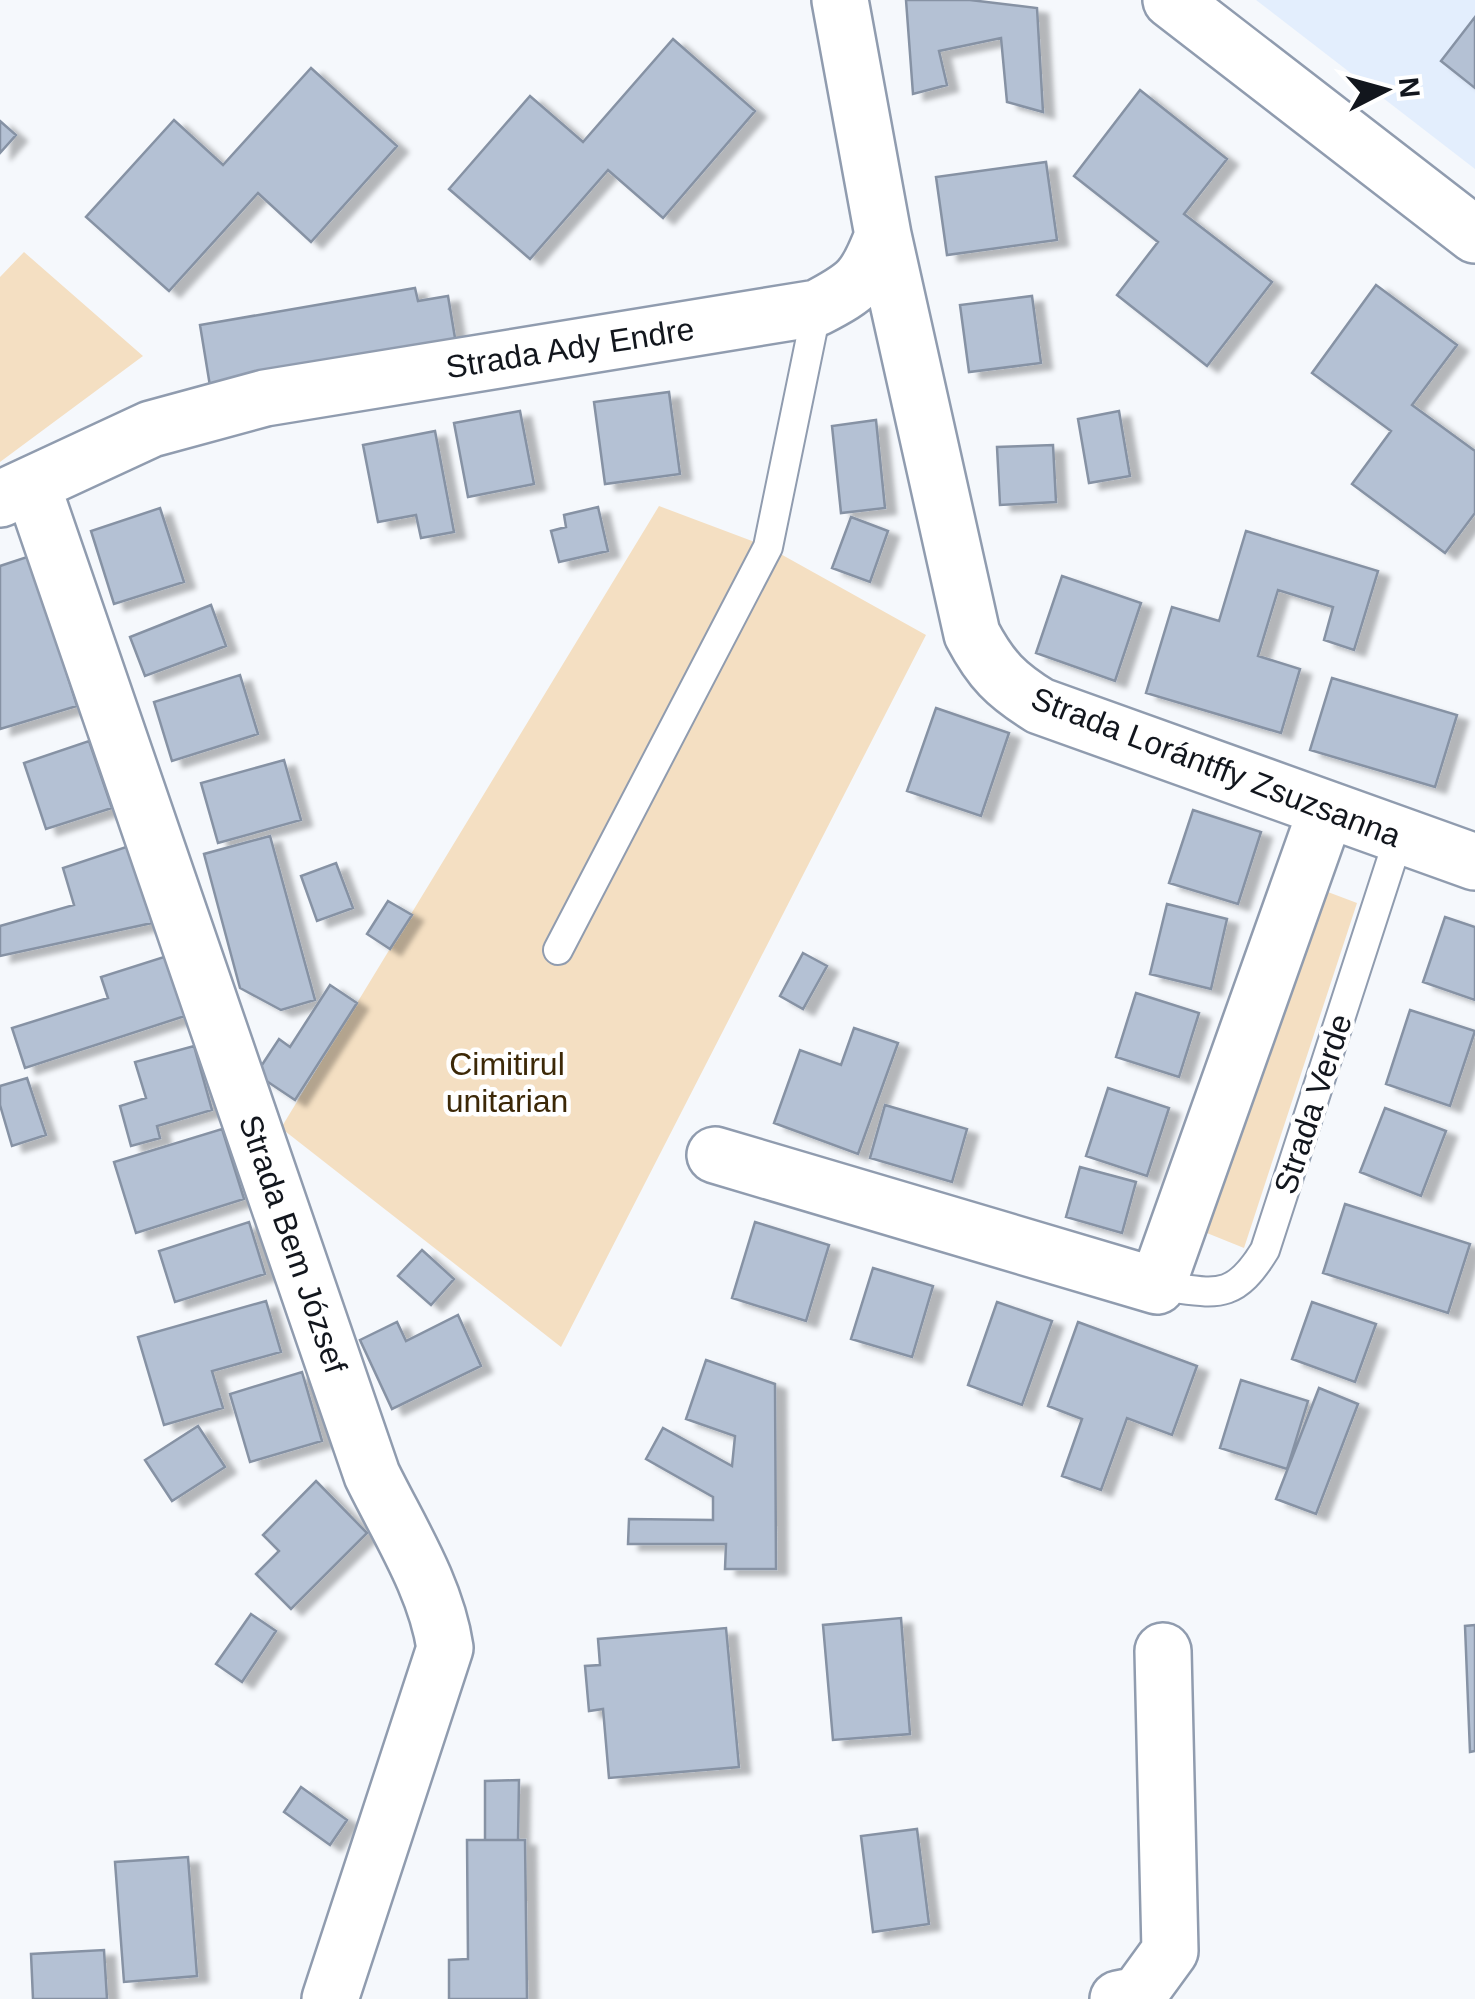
<svg xmlns="http://www.w3.org/2000/svg" width="1475" height="1999" font-family="Arial,sans-serif">
<style>
.built{fill:#e3eefd}
.green{fill:#f4dfc2}
.building{fill:#b4c1d4;stroke:#8692a4;stroke-width:2.5;filter:url(#shadow)}
.lines{fill:none;stroke-linecap:round;stroke-linejoin:round}
.lane-casing{stroke:#909caf;stroke-width:32}
.street-casing{stroke:#909caf;stroke-width:60}
.lane{stroke:#fff;stroke-width:28}
.street{stroke:#fff;stroke-width:55}
.labels{text-anchor:middle;stroke-width:9;stroke-linejoin:round;paint-order:stroke}
.street-label{font-size:32px;fill:#12161d;stroke:#fff}
.park-label{font-size:32px;fill:#3c2807;stroke:#fff}
</style>
<defs>
<filter id="shadow"><feDropShadow dx="11" dy="6" stdDeviation="2.5" flood-color="#0004"/></filter>
</defs>
<rect width="100%" height="100%" fill="#f5f8fc"/>
<path class="built" d="M1256 0H1475V169Z"/>
<path class="green" d="M24 252 143 356 0 462V277Z
M659 506 768 547 926 635 561 1347 281 1128Z
M1312 886 1357 903 1244 1248 1192 1227Z"/>
<path class="building" d="M906 0H970L1037 8 1043 112 1007 102 1001 38 939 51 947 85 913 94Z
M1475 17V88L1441 61Z
M673 39 755 111 663 218 608 170 530 259 449 189 530 96 583 142Z
M311 68 397 146 311 242 258 193 169 291 86 217 174 120 223 165Z
M1140 90 1227 159 1184 214 1272 282 1207 366 1117 295 1158 242 1074 176Z
M0 121 16 135 0 153Z
M1046 162 1057 240 947 255 936 177Z
M1376 285 1457 345 1412 405 1475 451V513L1445 553 1352 484 1391 431 1312 373Z
M415 288 418 301 448 296 456 344 210 386 200 325Z
M1032 296 1041 363 969 372 960 305Z
M669 392 680 474 605 484 594 402Z
M520 411 534 484 468 497 454 423Z
M1119 411 1130 476 1089 483 1078 419Z
M876 420 885 508 841 513 832 426Z
M435 431 454 532 421 538 416 515 378 522 363 445Z
M1053 445 1056 502 1000 505 997 447Z
M598 507 608 551 559 562 551 531 566 527 564 515Z
M160 508 184 582 114 604 91 531Z
M851 517 888 531 870 582 832 568Z
M1246 531 1378 571 1354 650 1324 640 1333 607 1278 590 1258 656 1300 669 1281 733 1146 693 1172 607 1219 621Z
M30 556 77 706 0 729V566Z
M1062 576 1141 603 1115 681 1036 653Z
M211 605 226 646 145 676 130 637Z
M240 675 258 734 172 761 154 702Z
M1332 678 1457 715 1435 787 1310 750Z
M936 708 1009 733 981 816 907 791Z
M89 741 112 808 46 829 24 763Z
M284 760 301 820 218 843 201 783Z
M1193 810 1261 832 1238 904 1169 883Z
M270 836 315 1000 281 1010 240 988 204 854Z
M132 845 152 923 0 956V926L74 905 63 868Z
M336 863 353 908 317 921 301 876Z
M388 901 412 915 390 949 367 934Z
M1167 904 1227 919 1211 989 1150 974Z
M1445 917 1475 927V1000L1423 982Z
M803 953 827 966 803 1009 780 996Z
M167 956 185 1016 25 1068 12 1028 108 998 101 977Z
M330 985 357 1003 295 1100 256 1074 279 1039 290 1047Z
M1136 993 1199 1013 1179 1077 1116 1057Z
M1410 1010 1475 1031 1450 1106 1386 1084Z
M854 1028 898 1043 858 1154 774 1123 800 1050 841 1065Z
M194 1046 212 1110 157 1126 160 1138 131 1146 120 1106 146 1098 135 1062Z
M27 1078 46 1135 12 1146 0 1105V1086Z
M1108 1088 1169 1108 1147 1176 1086 1156Z
M885 1105 967 1129 952 1182 870 1158Z
M1385 1108 1446 1131 1421 1196 1360 1172Z
M222 1129 244 1199 136 1233 114 1162Z
M1080 1167 1136 1182 1122 1233 1066 1217Z
M1345 1204 1470 1244 1448 1313 1323 1273Z
M249 1222 265 1274 175 1302 159 1251Z
M755 1222 829 1245 806 1321 732 1298Z
M422 1250 454 1279 431 1305 398 1276Z
M873 1268 933 1286 912 1357 851 1339Z
M266 1301 281 1352 212 1371 223 1408 164 1425 138 1337Z
M997 1302 1052 1321 1022 1405 968 1385Z
M1312 1302 1376 1324 1355 1382 1292 1359Z
M458 1315 481 1366 392 1409 360 1340 397 1322 406 1341Z
M1078 1322 1197 1366 1172 1435 1127 1418 1101 1490 1062 1476 1082 1419 1048 1406Z
M706 1360 775 1384 776 1569H725L726 1544H628L629 1519 713 1520V1497L646 1459 663 1428 732 1466 735 1436 686 1419Z
M302 1372 322 1441 250 1462 230 1394Z
M1241 1380 1308 1401 1287 1469 1220 1448Z
M1319 1388 1358 1404 1316 1514 1276 1499Z
M198 1426 225 1467 172 1501 145 1460Z
M316 1481 367 1533 291 1609 256 1574 279 1551 263 1535Z
M251 1614 276 1631 242 1682 216 1664Z
M901 1618 910 1734 833 1740 823 1625Z
M1475 1625V1751L1470 1752 1465 1626Z
M726 1628 739 1767 609 1778 603 1709 589 1711 585 1666 600 1665 598 1639Z
M519 1780 518 1840H485V1781Z
M301 1787 347 1820 330 1845 284 1812Z
M917 1829 929 1924 873 1932 861 1836Z
M467 1840H525L527 1999H449V1960L468 1959Z
M188 1857 197 1976 124 1982 115 1862Z
M104 1950 107 1999H33L31 1954Z"/>
<g class="lines">
<defs>
<path id="lane" d="M558 950 768 547 817 308
M1157 1286C1214 1292 1232 1304 1265 1250L1399 837"/>
<path id="street" d="M1171 0 1475 235
M883 235 972 634C991 670 1006 685 1040 706L1475 862
M32 485 372 1475C399 1530 436 1587 445 1648L330 1999
M0 499 151 429 265 398 817 308C859 286 866 280 883 235L840 0
M715 1155 1157 1286 1326 811
M1118 1999 1138 1995 1170 1951 1163 1651"/>
</defs>
<use href="#lane" class="lane-casing"/>
<use href="#street" class="street-casing"/>
<use href="#lane" class="lane"/>
<use href="#street" class="street"/>
</g>
<g class="labels">
<g class="street-label">
<text transform="translate(570 348) rotate(-9)" y="11">Strada Ady Endre</text>
<text transform="translate(1216 767) rotate(21)" y="11">Strada Lorántffy Zsuzsanna</text>
<text transform="translate(1313 1104) rotate(-72)" y="11">Strada Verde</text>
<text transform="translate(293 1244) rotate(71)" y="11">Strada Bem József</text>
</g>
<g class="park-label">
<text x="507" y="1075">Cimitirul<tspan x="507" dy="37">unitarian</tspan></text>
</g>
</g>
<g transform="translate(1385 90) rotate(84)" stroke="#ffffff" stroke-width="8" paint-order="stroke">
<path d="M0-8L18 38L0 25L-18 38Z" fill="#12161d"/>
<text y="-15" font-size="28" font-weight="bold" text-anchor="middle" fill="#12161d">N</text>
</g>
</svg>
